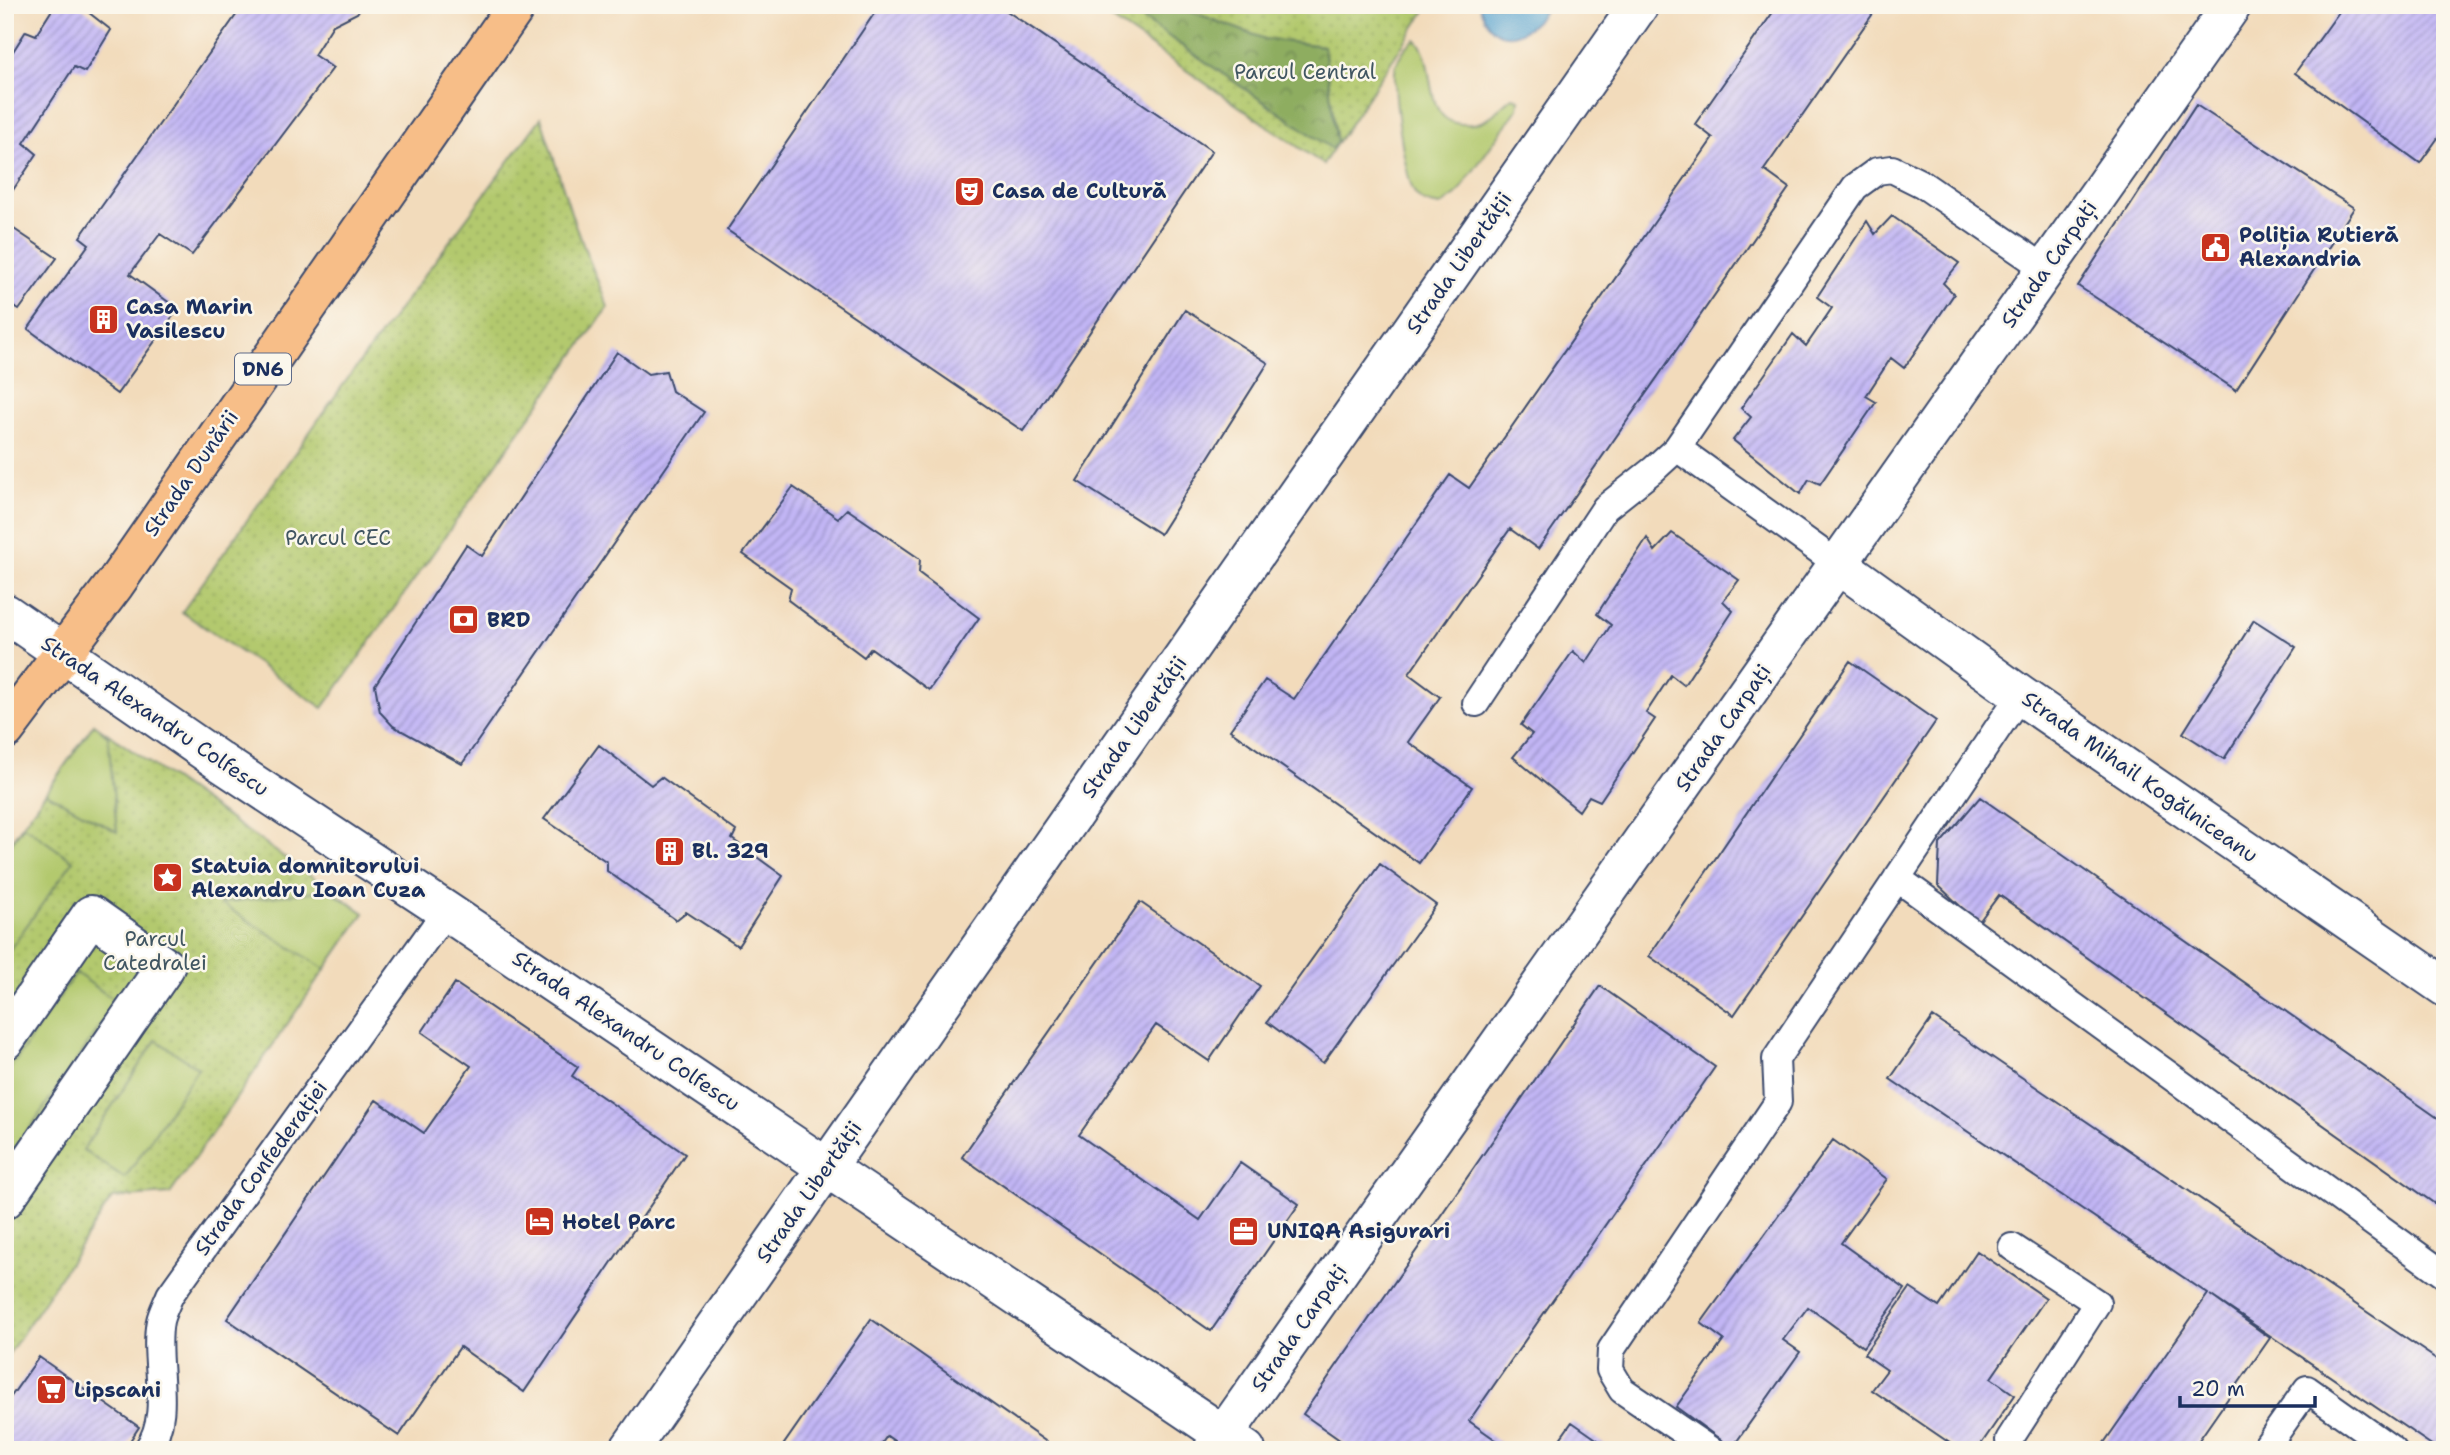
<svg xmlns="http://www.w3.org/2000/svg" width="2450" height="1455" font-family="'Shantell Sans',sans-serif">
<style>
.grass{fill:url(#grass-dots);stroke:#677c66;stroke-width:2}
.forest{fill:url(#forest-crowns);stroke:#546e60;stroke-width:2}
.garden{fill:#b3c96e;stroke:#677c66;stroke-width:2}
.water{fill:#57a2cf;stroke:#396896;stroke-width:2}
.building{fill:url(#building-hatch)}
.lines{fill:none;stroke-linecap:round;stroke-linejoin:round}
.service-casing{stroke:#3b496c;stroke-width:30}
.pedestrian-casing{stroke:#3b496c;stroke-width:42}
.minor-casing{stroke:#3b496c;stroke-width:42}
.primary-casing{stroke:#3b496c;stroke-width:42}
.service{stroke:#fff;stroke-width:26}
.pedestrian{stroke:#fff;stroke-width:38}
.minor{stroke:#fff;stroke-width:38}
.primary{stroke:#f7be88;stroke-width:38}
.labels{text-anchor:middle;stroke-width:5;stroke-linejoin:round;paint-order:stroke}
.shield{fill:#fbf7ec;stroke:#5e6b89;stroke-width:2}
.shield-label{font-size:19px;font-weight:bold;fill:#1b2f5e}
.park-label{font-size:21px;fill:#415662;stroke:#fbf7ec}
.poi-label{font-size:21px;font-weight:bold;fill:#1b2f5e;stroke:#fbf7ec;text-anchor:start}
.street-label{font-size:21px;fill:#1b2f5e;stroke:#fbf7ec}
</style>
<defs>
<pattern id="grass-dots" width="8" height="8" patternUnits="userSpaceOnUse" patternTransform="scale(1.75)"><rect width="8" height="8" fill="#b3c96e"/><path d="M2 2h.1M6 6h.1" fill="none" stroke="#99ad62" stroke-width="1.8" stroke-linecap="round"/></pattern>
<pattern id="forest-crowns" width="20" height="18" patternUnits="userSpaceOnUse" patternTransform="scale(1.75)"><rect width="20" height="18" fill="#8ead61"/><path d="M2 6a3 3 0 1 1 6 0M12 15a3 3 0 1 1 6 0" fill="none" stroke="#738d53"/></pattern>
<pattern id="building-hatch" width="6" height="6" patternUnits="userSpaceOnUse" patternTransform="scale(1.75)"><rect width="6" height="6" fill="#c2b6f5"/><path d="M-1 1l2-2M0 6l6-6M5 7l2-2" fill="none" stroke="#9d94ca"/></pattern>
</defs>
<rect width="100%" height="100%" fill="#fbf7ec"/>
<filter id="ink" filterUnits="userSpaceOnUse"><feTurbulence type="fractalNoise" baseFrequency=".0143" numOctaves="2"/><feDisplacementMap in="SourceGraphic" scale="14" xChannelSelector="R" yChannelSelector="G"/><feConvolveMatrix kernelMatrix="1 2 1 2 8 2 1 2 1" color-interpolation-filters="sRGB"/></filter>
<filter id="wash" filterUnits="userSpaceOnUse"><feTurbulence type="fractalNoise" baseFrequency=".00686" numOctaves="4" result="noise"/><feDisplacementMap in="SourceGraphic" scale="28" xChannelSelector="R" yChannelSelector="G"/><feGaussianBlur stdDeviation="1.57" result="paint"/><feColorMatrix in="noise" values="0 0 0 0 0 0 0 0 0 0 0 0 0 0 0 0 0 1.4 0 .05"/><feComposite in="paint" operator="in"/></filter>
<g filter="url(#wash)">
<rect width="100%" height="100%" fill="#f2dbbb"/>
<path class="grass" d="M1091 5H1429L1323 164Z
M541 118 574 222 608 307 323 708 182 612 343 385Z
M94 724 364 913 170 1194 112 1198 5 1360V850Z"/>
<path class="forest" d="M1123 5H1174L1265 39 1324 46 1337 143 1332 149Z"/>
<path class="garden" d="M1415 39C1439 59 1419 121 1462 124 1467 124 1473 125 1478 123 1495 118 1500 104 1513 97L1519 99 1518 108 1456 195 1440 206C1430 204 1422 203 1416 195 1405 182 1391 81 1396 65 1400 53 1406 46 1415 39Z
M94 724 108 736 117 832 46 793Z
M24 826 73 861 5 956V852Z
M329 890 364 913 325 969 220 903Z
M76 973 117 1002 5 1164V1076Z
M156 1040 198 1068 125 1178 83 1150Z"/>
<path class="water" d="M1479 5H1548C1528 39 1493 51 1479 5Z"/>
<g id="blocks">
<path class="building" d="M55 5H79L111 30 85 72 74 67 24 143 37 154 7 199 5 197V64L26 31 36 35Z
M230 5H363L357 13 333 25 314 55 333 68 192 255 160 234 130 274 178 309 117 394 28 329 89 244 80 237 239 11Z
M880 5H998L1212 151 1023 431 727 230Z
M1778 5H1879L1764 170 1789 188 1538 549 1510 529 1409 674 1440 697 1408 742 1472 787 1419 863 1230 730 1265 680 1294 699 1450 475 1469 488 1713 138 1695 124Z
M2344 5H2445V128L2420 163 2295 73Z
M2196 105 2354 208 2236 390 2078 286Z
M1892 216 1959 263 1943 283 1954 294 1904 368 1891 358 1866 396 1876 402 1820 484 1809 479 1800 494 1733 440 1751 417 1741 408 1793 334 1806 346 1832 308 1817 297 1867 221 1875 234Z
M5 223 57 258 19 310 5 301Z
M1185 310 1268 363 1160 534 1077 481Z
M617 352 648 374 666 371 672 391 704 412 462 764 393 726 380 712 375 685 466 545 482 556Z
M793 487 838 518 847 509 920 559 919 573 979 618 929 690 871 648 864 657 788 600 791 588 743 554Z
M1672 533 1739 580 1723 601 1733 611 1684 685 1671 675 1646 713 1655 719 1600 801 1589 796 1579 811 1513 757 1532 734 1521 725 1573 651 1586 663 1611 625 1597 614 1647 538 1655 551Z
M2254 620 2296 647 2224 759 2183 733Z
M1850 661 1936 721 1734 1015 1649 956Z
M599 745 651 785 661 777 736 831 732 839 783 876 738 946 686 912 676 920 607 871V862L544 819Z
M1980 797 2445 1123V1211L1999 895 1978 923 1938 885 1940 844Z
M1380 864 1436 905 1323 1063 1267 1022Z
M1140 902 1260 986 1209 1061 1156 1025 1079 1135 1200 1220 1240 1163 1299 1204 1211 1331 962 1157Z
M455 983 578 1067 572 1076 685 1154 524 1392 460 1347 399 1436 227 1319 376 1100 424 1133 471 1066 422 1032Z
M1600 986 1715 1067 1469 1421 1510 1450H1354L1303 1414Z
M1933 1017 2445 1365V1450H2439L2210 1295 2270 1338 2192 1450H2099L2208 1294 1890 1079Z
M1833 1140 1887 1179 1841 1243 1905 1289 1863 1347 1808 1307 1783 1340 1800 1352 1732 1448 1676 1407 1724 1340 1701 1323Z
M1977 1251 2046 1298 1991 1378 2015 1395 1977 1450H1960L1872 1390 1887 1370 1864 1354 1910 1288 1939 1307Z
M871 1319 1058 1450H907L887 1436 877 1450H787L782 1447Z
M39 1357 139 1427 124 1450H5V1405Z
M1572 1422 1612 1450H1552Z"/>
</g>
</g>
<g filter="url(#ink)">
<use href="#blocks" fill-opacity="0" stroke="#3b496c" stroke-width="2"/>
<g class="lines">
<defs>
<path id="service" d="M1677 448 1838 564
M1476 703 1605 508 1653 470 1677 448 1855 187 1877 171 1892 169 1922 184 2046 269
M1897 878 2445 1275
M147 1450C174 1413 152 1363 160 1321 162 1312 167 1303 170 1295L446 911
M1710 1450 1622 1390 1610 1370 1611 1350 1778 1102 1776 1059 2020 695
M2010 1450 2009 1440 2097 1303 2012 1247
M2264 1450 2307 1389 2393 1450"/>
<path id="pedestrian" d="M5 1040 91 915 165 967 5 1199
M629 1450 1639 5"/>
<path id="minor" d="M1838 564 2020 695 2445 987
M5 613 222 763 446 911 1246 1450
M1213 1450 2232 5"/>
<path id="primary" d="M5 730 115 584 517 5"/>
</defs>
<use href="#service" class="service-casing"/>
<use href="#pedestrian" class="pedestrian-casing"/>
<use href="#minor" class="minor-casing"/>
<use href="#primary" class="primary-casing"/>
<use href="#service" class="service"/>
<use href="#pedestrian" class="pedestrian"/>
<use href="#minor" class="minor"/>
<use href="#primary" class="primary"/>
</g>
</g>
<defs>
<symbol id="theatre-square" viewBox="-11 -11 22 22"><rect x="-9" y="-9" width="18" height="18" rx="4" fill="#c8321e" stroke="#fbf7ec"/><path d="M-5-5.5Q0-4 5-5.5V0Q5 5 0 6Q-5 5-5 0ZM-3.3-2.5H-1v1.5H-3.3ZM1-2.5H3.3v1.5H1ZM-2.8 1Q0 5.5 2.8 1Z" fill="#fff"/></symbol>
<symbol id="civic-square" viewBox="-11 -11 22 22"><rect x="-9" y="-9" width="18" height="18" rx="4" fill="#c8321e" stroke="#fbf7ec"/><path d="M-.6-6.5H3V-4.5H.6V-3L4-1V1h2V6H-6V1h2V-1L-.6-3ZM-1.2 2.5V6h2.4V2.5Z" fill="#fff"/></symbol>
<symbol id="building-square" viewBox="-11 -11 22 22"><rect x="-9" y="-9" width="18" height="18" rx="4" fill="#c8321e" stroke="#fbf7ec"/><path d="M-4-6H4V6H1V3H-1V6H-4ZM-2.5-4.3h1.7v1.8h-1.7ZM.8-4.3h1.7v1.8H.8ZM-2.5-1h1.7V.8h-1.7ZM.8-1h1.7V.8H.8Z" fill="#fff"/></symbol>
<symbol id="bank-square" viewBox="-11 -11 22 22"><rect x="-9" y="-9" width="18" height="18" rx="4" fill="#c8321e" stroke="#fbf7ec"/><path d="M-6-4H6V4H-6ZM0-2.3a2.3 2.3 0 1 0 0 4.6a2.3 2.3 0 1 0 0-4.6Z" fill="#fff"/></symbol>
<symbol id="sight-square" viewBox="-11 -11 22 22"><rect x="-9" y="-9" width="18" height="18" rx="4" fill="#c8321e" stroke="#fbf7ec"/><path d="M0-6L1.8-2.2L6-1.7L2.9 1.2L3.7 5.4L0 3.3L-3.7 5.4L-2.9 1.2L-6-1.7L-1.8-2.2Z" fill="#fff"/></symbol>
<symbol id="hotel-square" viewBox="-11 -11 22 22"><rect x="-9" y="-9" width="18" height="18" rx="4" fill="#c8321e" stroke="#fbf7ec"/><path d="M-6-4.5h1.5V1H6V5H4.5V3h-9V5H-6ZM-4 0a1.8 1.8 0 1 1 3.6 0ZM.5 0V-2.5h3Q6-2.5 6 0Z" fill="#fff"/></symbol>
<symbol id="office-square" viewBox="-11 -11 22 22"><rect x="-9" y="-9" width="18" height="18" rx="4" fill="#c8321e" stroke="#fbf7ec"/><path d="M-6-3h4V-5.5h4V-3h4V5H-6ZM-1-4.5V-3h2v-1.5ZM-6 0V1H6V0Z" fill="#fff"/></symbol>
<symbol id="supermarket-square" viewBox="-11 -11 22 22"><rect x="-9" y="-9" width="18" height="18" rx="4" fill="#c8321e" stroke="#fbf7ec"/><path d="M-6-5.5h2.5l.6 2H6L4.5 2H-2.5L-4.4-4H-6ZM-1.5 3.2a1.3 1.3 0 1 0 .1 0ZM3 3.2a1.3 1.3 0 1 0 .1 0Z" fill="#fff"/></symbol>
</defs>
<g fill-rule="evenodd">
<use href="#theatre-square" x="952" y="174" width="35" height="35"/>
<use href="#civic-square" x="2198" y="230" width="35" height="35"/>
<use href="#building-square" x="86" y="302" width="35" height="35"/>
<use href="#bank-square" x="446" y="602" width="35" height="35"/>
<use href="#building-square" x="652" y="834" width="35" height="35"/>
<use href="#sight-square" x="150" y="860" width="35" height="35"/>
<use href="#hotel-square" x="522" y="1204" width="35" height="35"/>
<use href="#office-square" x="1226" y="1214" width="35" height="35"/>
<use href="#supermarket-square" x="34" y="1372" width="35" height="35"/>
</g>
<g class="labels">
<rect class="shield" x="235" y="353.5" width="56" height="31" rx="5"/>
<g class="shield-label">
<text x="263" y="376">DN6</text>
</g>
<g class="park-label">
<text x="1305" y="79">Parcul Central</text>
<text x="338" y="545">Parcul CEC</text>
<text x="155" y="946">Parcul<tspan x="155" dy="24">Catedralei</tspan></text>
</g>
<g class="poi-label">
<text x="992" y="198">Casa de Cultură</text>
<text x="2239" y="242">Poliția Rutieră<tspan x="2239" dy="24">Alexandria</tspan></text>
<text x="126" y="314">Casa Marin<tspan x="126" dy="24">Vasilescu</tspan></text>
<text x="487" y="627">BRD</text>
<text x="692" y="858">Bl. 329</text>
<text x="191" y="873">Statuia domnitorului<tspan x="191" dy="24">Alexandru Ioan Cuza</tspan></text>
<text x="562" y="1229">Hotel Parc</text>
<text x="1267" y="1238">UNIQA Asigurari</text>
<text x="74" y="1397">Lipscani</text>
</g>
<g class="street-label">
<text transform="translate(1459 263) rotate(-55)" y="7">Strada Libertății</text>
<text transform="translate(2049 264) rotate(-55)" y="7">Strada Carpați</text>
<text transform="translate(191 473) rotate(-55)" y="7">Strada Dunării</text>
<text transform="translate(155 716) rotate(34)" y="7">Strada Alexandru Colfescu</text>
<text transform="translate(1134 727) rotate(-55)" y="7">Strada Libertății</text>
<text transform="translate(1723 728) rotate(-55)" y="7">Strada Carpați</text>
<text transform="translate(2140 777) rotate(35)" y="7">Strada Mihail Kogălniceanu</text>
<text transform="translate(626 1031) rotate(34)" y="7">Strada Alexandru Colfescu</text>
<text transform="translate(261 1168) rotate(-54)" y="7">Strada Confederației</text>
<text transform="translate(809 1192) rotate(-55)" y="7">Strada Libertății</text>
<text transform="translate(1299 1328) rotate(-55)" y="7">Strada Carpați</text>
</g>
</g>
<rect width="2450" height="1455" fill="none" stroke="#fbf7ec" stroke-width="28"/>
<path d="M2180 1396v10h135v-10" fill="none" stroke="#1b2f5e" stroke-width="3.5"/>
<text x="2191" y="1396" font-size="21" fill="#1b2f5e" stroke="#fbf7ec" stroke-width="5" paint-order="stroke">20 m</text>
</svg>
